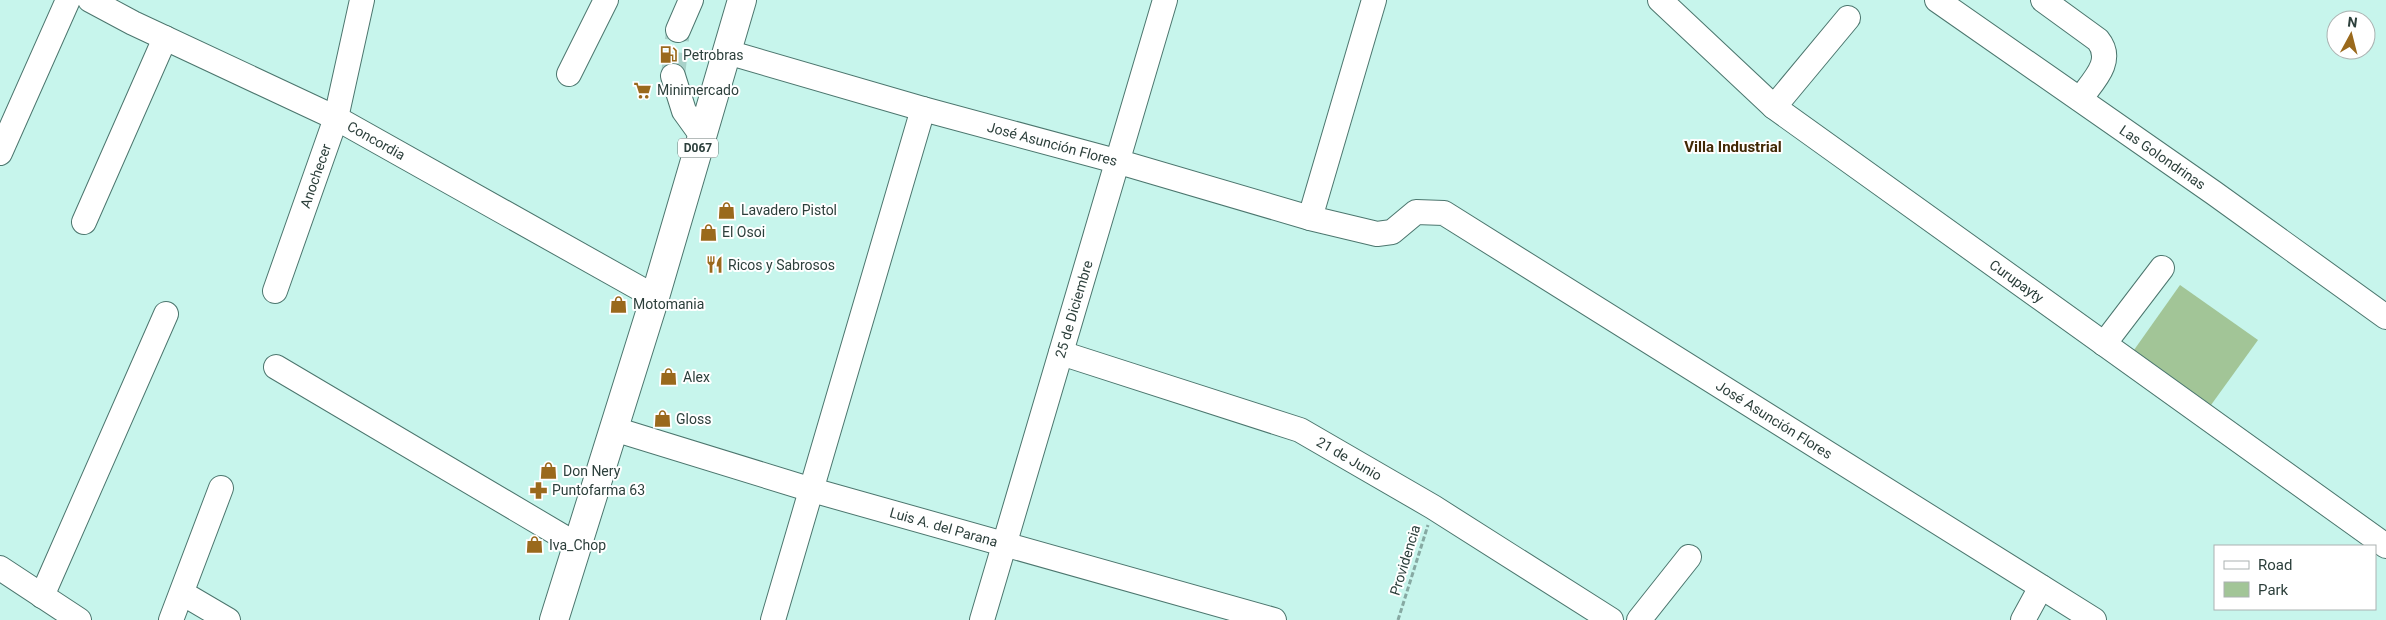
<svg xmlns="http://www.w3.org/2000/svg" width="2386" height="620" font-family="Roboto,sans-serif">
<style>
.green{fill:#a2c597}
.lines{fill:none;stroke-linecap:round;stroke-linejoin:round}
.minor-tunnel{stroke:#a8d1c9;stroke-width:24;stroke-dasharray:24 12;stroke-linecap:butt}
.minor-casing{stroke:#4c766e;stroke-width:26}
.major-casing{stroke:#4c766e;stroke-width:30}
.path{stroke:#86a9a2;stroke-width:3;stroke-dasharray:5 2.5;stroke-linecap:butt}
.minor{stroke:#fff;stroke-width:24}
.major{stroke:#fff;stroke-width:28}
.labels{text-anchor:middle;stroke-width:4;stroke-linejoin:round;paint-order:stroke}
.shield{fill:#fff;stroke:#6b7976;stroke-width:1}
.shield-label{font-size:12px;font-weight:bold;fill:#2c3f3b}
.poi-label{font-size:14px;fill:#2c3f3b;stroke:#fff;text-anchor:start}
.street-label{font-size:14px;fill:#2c3f3b;stroke:#fff}
.neighbourhood-label{font-size:15px;font-weight:bold;fill:#402804;stroke:#fff}
</style>
<rect width="100%" height="100%" fill="#c7f5ec"/>
<path class="green" d="M2180 285 2258 340 2211 405 2134 350Z"/>
<g class="lines">
<path class="minor-tunnel" d="M673 76 678 30"/>
<defs>
<g id="minor">
<path id="s1" d="M90 0 133 23 336 118 655 297"/>
<path id="s2" d="M1660 0 1774 107 2386 546"/>
<path id="s3" d="M1937 0 2214 193 2386 317"/>
<path d="M2043 0 2098 40C2115 61 2093 81 2080 99"/>
<path d="M678 30 691 0"/>
<path id="s4" d="M727 52 923 109 1116 161 1310 218 1377 234 1392 232 1416 212 1444 213 2094 620"/>
<path d="M569 74 606 0"/>
<path d="M673 76 684 111 702 136"/>
<path d="M1774 107 1848 18"/>
<path d="M0 153 68 0"/>
<path d="M1310 218 1374 0"/>
<path d="M84 222 165 38"/>
<path id="s5" d="M275 291 336 118 362 0"/>
<path d="M2104 344 2162 268"/>
<path id="s6" d="M1061 353 1300 430 1433 507 1611 620"/>
<path d="M276 367 577 545"/>
<path id="s7" d="M614 429 812 490 1274 620"/>
<path d="M0 568 79 620"/>
<path d="M182 593 228 620"/>
<path d="M42 596 166 314"/>
<path d="M171 620 221 488"/>
<path d="M773 620 923 109"/>
<path id="s8" d="M982 620 1165 0"/>
<path d="M1639 620 1689 557"/>
<path d="M2023 620 2041 587"/>
</g>
<path id="major" d="M554 620 655 297 742 0"/>
</defs>
<use href="#minor" class="minor-casing"/>
<use href="#major" class="major-casing"/>
<path class="path" d="M1398 620 1428 525"/>
<use href="#minor" class="minor"/>
<use href="#major" class="major"/>
</g>
<defs>
<symbol id="fuel-bare" viewBox="-9 -9 18 18"><path d="M-5.5-6h7V0h2V4h1.3V-2.5L3-4.5l.8-.8L6-3V5H2.5V1h-1V6h-7ZM-4.2-4.7v3.2H.2V-4.7Z" fill="#9a691c" stroke="#fff" stroke-width="2.5" paint-order="stroke"/></symbol>
<symbol id="supermarket-bare" viewBox="-9 -9 18 18"><path d="M-6-5.5h2.5l.6 2H6L4.5 2H-2.5L-4.4-4H-6ZM-1.5 3.2a1.3 1.3 0 1 0 .1 0ZM3 3.2a1.3 1.3 0 1 0 .1 0Z" fill="#9a691c" stroke="#fff" stroke-width="2.5" paint-order="stroke"/></symbol>
<symbol id="shop-bare" viewBox="-9 -9 18 18"><path d="M-5-2.5h2.3a2.7 3.5 0 0 1 5.4 0H5L5.5 6h-11ZM-1.5-2.5h3a1.5 2.3 0 0 0-3 0Z" fill="#9a691c" stroke="#fff" stroke-width="2.5" paint-order="stroke"/></symbol>
<symbol id="restaurant-bare" viewBox="-9 -9 18 18"><path d="M-5-6h1v4h1v-4h1v4h1v-4h1v5L-1.5 .5V6h-2V.5L-5-1ZM5-6V6H3V1.5H1.5Q1.5-4 5-6Z" fill="#9a691c" stroke="#fff" stroke-width="2.5" paint-order="stroke"/></symbol>
<symbol id="pharmacy-bare" viewBox="-9 -9 18 18"><path d="M-2-6h4v4h4v4h-4v4h-4v-4h-4v-4h4Z" fill="#9a691c" stroke="#fff" stroke-width="2.5" paint-order="stroke"/></symbol>
</defs>
<g fill-rule="evenodd">
<use href="#fuel-bare" x="656" y="42" width="25" height="25"/>
<use href="#supermarket-bare" x="630" y="78" width="25" height="25"/>
<use href="#shop-bare" x="714" y="198" width="25" height="25"/>
<use href="#shop-bare" x="696" y="220" width="25" height="25"/>
<use href="#restaurant-bare" x="702" y="252" width="25" height="25"/>
<use href="#shop-bare" x="606" y="292" width="25" height="25"/>
<use href="#shop-bare" x="656" y="364" width="25" height="25"/>
<use href="#shop-bare" x="650" y="406" width="25" height="25"/>
<use href="#shop-bare" x="536" y="458" width="25" height="25"/>
<use href="#pharmacy-bare" x="526" y="478" width="25" height="25"/>
<use href="#shop-bare" x="522" y="532" width="25" height="25"/>
</g>
<g class="labels">
<rect class="shield" x="678" y="138.5" width="40" height="19" rx="4"/>
<g class="shield-label">
<text x="698" y="152">D067</text>
</g>
<g class="poi-label">
<text x="683" y="60">Petrobras</text>
<text x="657" y="95">Minimercado</text>
<text x="741" y="215">Lavadero Pistol</text>
<text x="722" y="237">El Osoi</text>
<text x="728" y="270">Ricos y Sabrosos</text>
<text x="633" y="309">Motomania</text>
<text x="683" y="382">Alex</text>
<text x="676" y="424">Gloss</text>
<text x="563" y="476">Don Nery</text>
<text x="552" y="495">Puntofarma 63</text>
<text x="549" y="550">Iva_Chop</text>
</g>
<g class="street-label">
<text dy="5" stroke="none"><textPath href="#s1" startOffset="319">Concordia</textPath></text>
<text dy="5" stroke="none"><textPath href="#s4" startOffset="338">José Asunción Flores</textPath></text>
<text dy="5" stroke="none"><textPath href="#s3" startOffset="275">Las Golondrinas</textPath></text>
<text dy="5" stroke="none"><textPath href="#s5" startOffset="122">Anochecer</textPath></text>
<text dy="5" stroke="none"><textPath href="#s2" startOffset="455">Curupayty</textPath></text>
<text dy="5" stroke="none"><textPath href="#s8" startOffset="324">25 de Diciembre</textPath></text>
<text dy="5" stroke="none"><textPath href="#s4" startOffset="1139">José Asunción Flores</textPath></text>
<text dy="5" stroke="none"><textPath href="#s6" startOffset="308">21 de Junio</textPath></text>
<text dy="5" stroke="none"><textPath href="#s7" startOffset="344">Luis A. del Parana</textPath></text>
<text transform="translate(1405 560) rotate(-73)" y="5">Providencia</text>
</g>
<g class="neighbourhood-label">
<text x="1733" y="152">Villa Industrial</text>
</g>
</g>
<rect x="2214" y="545" width="162" height="65" fill="#ffffff" stroke="#abb2b1"/>
<rect x="2224" y="561" width="25" height="8" fill="#ffffff" stroke="#abb2b1"/>
<text x="2258" y="570" font-size="15" fill="#2c3f3b">Road</text>
<rect x="2224" y="582" width="25" height="15" fill="#a2c597" stroke="#abb2b1"/>
<text x="2258" y="595" font-size="15" fill="#2c3f3b">Park</text>
<g transform="translate(2351 35) rotate(7)"><circle r="24" fill="#ffffff" stroke="#abb2b1"/>
<path d="M0-4L9 19L0 12L-9 19Z" fill="#9a691c"/>
<text y="-8" font-size="14" font-weight="bold" text-anchor="middle" fill="#2c3f3b">N</text>
</g>
</svg>
